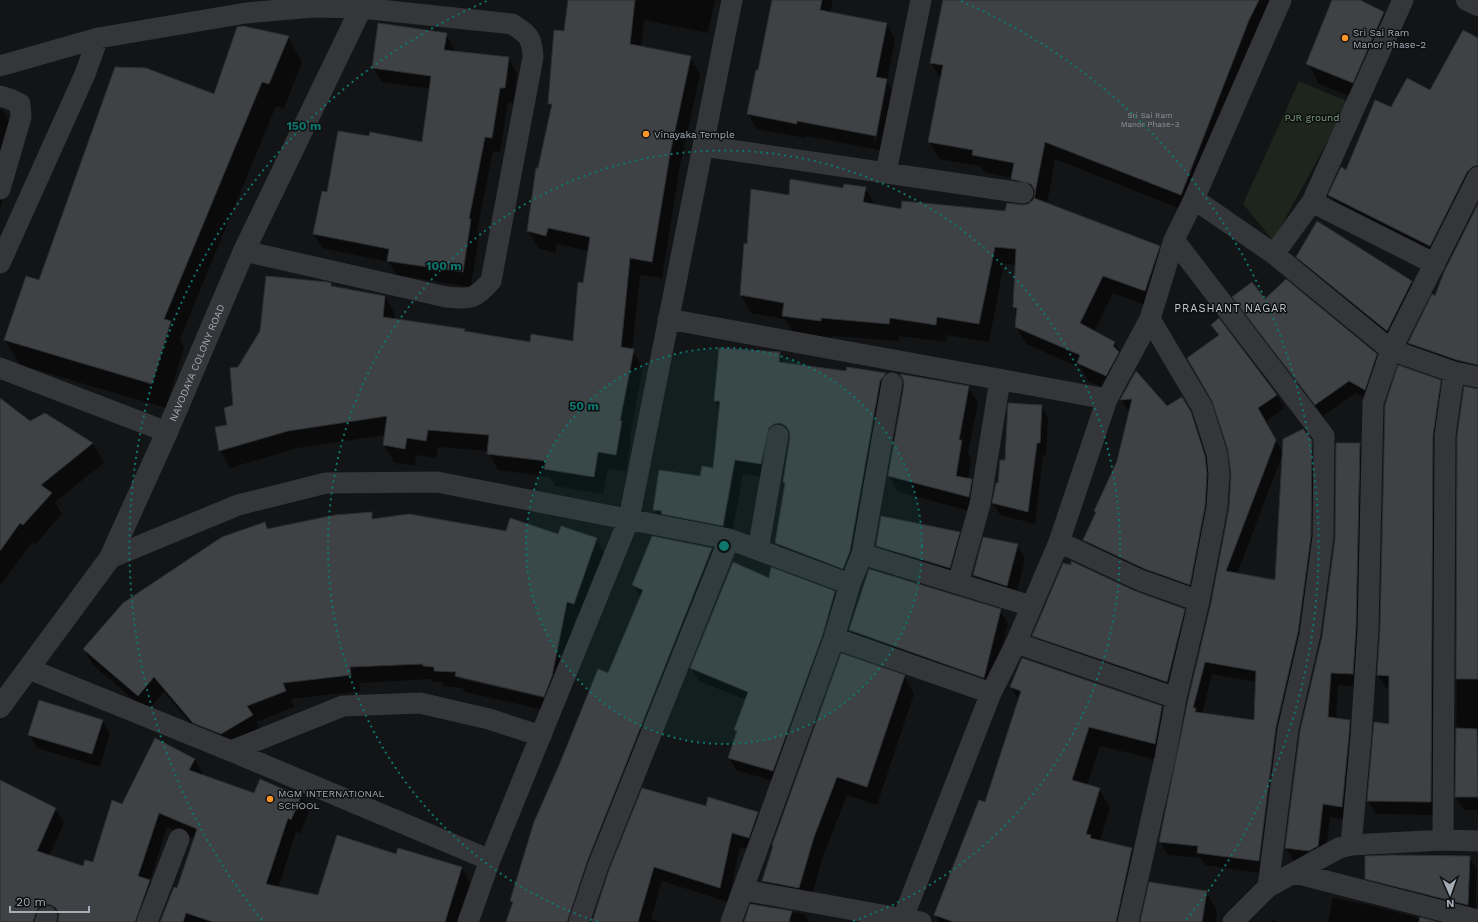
<svg xmlns="http://www.w3.org/2000/svg" width="1478" height="922" font-family="'Work Sans',sans-serif">
<style>
.green{fill:#1d251d}
.shadow{fill:#0007;fill-rule:evenodd}
.building{fill:#3f4245;stroke:#2d2e31;fill-rule:evenodd}
.lines{fill:none;stroke-linecap:round;stroke-linejoin:round}
.minor{stroke:#34363a;stroke-width:21}
.tertiary{stroke:#34363a;stroke-width:22}
.ring{fill:none;stroke:#0f766e;stroke-width:2;stroke-dasharray:2 4}
.poi-dot{fill:#f99627;stroke:#0e0f10;stroke-width:1.5}
.labels{text-anchor:middle;stroke-width:3;stroke-linejoin:round;paint-order:stroke}
.number-label{font-size:8px;fill:#8b929a}
.poi-label{font-size:10px;fill:#a4acb6;stroke:#0e0f10;text-anchor:start}
.park-label{font-size:10px;fill:#7da27a;stroke:#0e0f10}
.street-label{font-size:10px;fill:#a4acb6;stroke:#0e0f10}
.neighbourhood-label{font-size:11px;letter-spacing:1px;fill:#c6cbd2;stroke:#0e0f10}
.centre{fill:#0f766e;stroke:#0e0f10;stroke-width:2}
.ring-label{font-size:12px;text-anchor:middle;font-weight:bold;fill:#0f766e;stroke:#0e0f10;stroke-width:3;stroke-linejoin:round;paint-order:stroke}
</style>
<rect width="100%" height="100%" fill="#131415"/>
<path class="green" d="M1299 81 1349 102 1273 241 1243 204Z"/>
<path class="shadow" d="M569 0H715L708 33 644 20 641 47 690 57 700 74 679 171 662 278 640 275 632 350 643 367 630 437 631 439 626 471 608 469 603 494 555 486 550 477 498 470 488 451 438 447 436 458 416 455 415 466 394 462 384 445 385 435 298 448 230 468 220 451 216 427 229 426 234 406 239 368 330 284 332 287 385 296 395 314 394 320 464 330 465 332 530 343 574 342 589 251 557 244 555 253 538 248 528 231 537 169H539L552 109 549 104 565 32Z
M771 0H833L830 13 887 24 895 39 887 81 895 95 884 151 806 136 805 138 757 129 748 114 759 72 771 12ZM884 89 885 91 876 141H874Z
M1010 0H1278L1191 213 1055 159 1047 204 1159 247 1169 265 1155 309 1113 293 1094 332 1114 342 1124 360 1116 393 1088 381 1081 368 1026 344 1016 327 1017 313 1014 307 1016 265 1004 264 989 342 947 335 946 342 899 336V341L831 336V339L794 333 785 319 751 313 741 295 748 245 790 196 865 188 875 205 901 210 1006 212 1028 205 1035 200 1023 197 1013 178 984 172 980 166 939 159 929 141 941 80 931 63Z
M1333 0H1357L1384 13 1395 32 1364 102 1319 84 1308 64Z
M446 34 454 49V52L508 58 517 73 513 103 508 102 500 152 493 151 477 232 479 235 471 287 397 275 389 262 322 248 314 234 328 194 423 144 431 89 382 82 373 67Z
M288 37 302 62 284 108 276 106 180 339 184 347 166 408 20 365 5 340 215 95Z
M1478 40V181L1437 258 1337 207 1330 195 1392 109 1431 91Z
M0 109 3 110 18 136 0 211Z
M1478 206V376L1416 356 1409 343 1436 297Z
M1297 257 1411 282 1418 293 1394 342 1304 268Z
M1234 297 1265 300 1376 355 1383 367 1372 401 1356 393 1323 416 1241 309Z
M1219 320 1277 395 1284 408 1265 422 1283 453 1237 574 1276 581 1311 441 1319 454 1318 550 1266 874 1205 865 1201 858 1168 855 1160 842 1189 701 1212 603 1230 508 1232 475 1229 450 1214 401 1219 336 1212 325ZM1212 674 1257 682 1255 721 1202 714Z
M779 353 785 364 847 373V368L886 374 894 388 851 582 785 558 776 543 786 486 784 482 791 438 789 437 782 438 769 478 743 474 731 539 662 524 654 509 714 469 720 409 715 401Z
M1136 373 1167 407 1182 398 1197 425 1211 469 1196 596 1091 552 1085 540 1096 513 1095 511 1118 461 1130 411H1128L1121 400Z
M1440 381 1448 394 1438 815 1376 814 1368 801 1390 725V688H1386L1378 675Z
M968 387 978 403 968 453 971 458 968 479 971 480 981 496 978 513 898 492 889 476Z
M1465 387 1478 389V810H1464L1456 797 1458 436Z
M0 399 30 422 45 414 93 443 104 463 55 502 62 514 35 545 32 542 0 586Z
M1041 406 1048 418 1046 455H1043L1035 524 1000 515 993 503 1006 461Z
M1360 444 1367 457 1360 687 1338 685 1336 719 1349 721 1357 734 1349 820 1330 817 1325 859 1317 864 1294 861 1286 848 1323 637Z
M371 513 375 520 506 532 596 539 605 554 583 619 576 617 561 692 553 712 465 692 462 688 444 686 442 682H433L432 679 359 683 360 691 291 699 294 707 256 722 261 731 230 749 203 738 164 692 147 711 93 665 84 649 264 524 268 530ZM457 676 549 697 548 699 457 678Z
M959 533 967 546 957 581 884 559 877 545Z
M652 537 712 549 720 563 580 922H507L513 904 511 901 641 598 633 585Z
M984 538 1017 545 1025 559 1015 599 981 589 974 575Z
M870 570 1000 610 1008 624 991 690 858 644 850 630Z
M770 579 835 592 842 605 780 783 736 770 729 757 737 733 735 730 746 700 699 681 691 668Z
M1184 610 1192 623 1175 695 1041 649 1033 636Z
M904 676 914 694 877 805 847 795 823 856 809 905 774 899 763 881 774 847Z
M1011 687 1162 707 1173 726 1166 762 1100 746 1087 785 1099 789 1110 808 1100 841 1132 849 1143 868 1131 922H939L935 915 985 803 1019 701Z
M102 720 110 734 100 767 37 748 30 734Z
M195 759 203 774 202 776 254 795 301 797 309 812 300 834 296 832 278 888 315 922H160L174 888 178 889 195 839 167 827 150 880 158 895 148 922H58L60 919H53L47 922H0V781L55 808 64 823 49 856 84 867 93 864 123 805Z
M706 807 757 813 766 827 757 852 740 847 728 902 662 881 651 919 660 922H593Z
M397 855 462 868 470 883 458 922H354Z
M1469 857 1477 870 1475 917 1374 892 1366 878Z
M1206 892 1217 911 1216 922H1140Z
M1333 898 1365 904 1434 922H1328Z
M751 905 804 914 809 922H745Z
M1272 920 1281 922H1272Z"/>
<path class="building" d="M568 0H635L630 44 691 56 670 154 652 262 630 258 621 347 634 349 620 421H622L616 455 598 452 594 477 544 469 546 461 487 454 489 435 428 430 426 441 407 438 405 449 383 445 387 416 288 431 219 451 215 427 227 425 224 408 233 405 230 368 238 367 260 331 266 276 327 282 331 283V286L385 296 383 317 465 329 464 331 530 342 531 334 573 341 578 282 583 283 590 237 548 228 546 236 527 231 536 168H538L552 104H548L554 30 564 31Z
M772 0H822L820 10 887 23 876 77 887 79 876 136 797 121V124L747 114 756 70H758Z
M943 0H1259L1249 20 1181 195 1045 142 1034 198 1160 246 1145 291 1103 276 1080 323 1115 342 1113 346 1119 352 1106 376 1077 363 1080 355 1015 327 1017 308 1013 307 1016 249 995 247 979 324 937 317 936 325 890 318 889 324 821 318V321L782 316 784 303 740 295 744 243 747 244 751 189 789 195 790 179 843 188 844 184 866 187 863 202 901 209 902 201 1005 211 1007 203 1022 205 1028 204 1033 200 1035 194 1034 189 1031 184 1011 179 1014 163 972 155 973 150 928 142 943 65 930 63Z
M1332 0H1360L1384 12 1353 83 1306 64Z
M378 23 447 33 444 50 509 57 505 88H500L492 138 485 137 469 219H471L463 272 387 261 389 249 313 234 322 191 327 192 338 131 369 136 370 132 422 142 431 76 372 68Z
M243 26 289 36 269 84 262 82 164 319 171 321 152 384 4 340 26 276 39 280 115 67 146 68 214 94 237 27Z
M1463 30 1478 38V165L1472 167 1467 172 1430 246 1328 195 1341 167 1346 170 1375 100 1391 107 1407 78 1430 90Z
M1478 204V365L1457 360 1408 343 1432 294 1435 296 1444 272Z
M1317 221 1412 281 1387 331 1296 257Z
M1286 279 1377 354 1365 390 1349 381 1315 405 1232 297 1252 282 1265 299Z
M1219 318 1277 395 1258 408 1276 440 1226 571 1275 580 1283 439 1303 429 1312 440 1311 536 1298 632 1276 727 1259 861 1197 853 1198 846 1159 842 1188 700 1211 603 1229 508 1231 475 1228 450 1212 401 1187 358 1219 335 1211 325ZM1205 662 1256 671 1254 720 1195 712 1196 708H1193Z
M719 348 780 352 779 362 846 371 847 367 886 373 880 381 850 551 843 569 775 543 785 483 783 482 790 437 789 431 786 426 780 423 774 424 769 428 761 464 735 460 723 526 661 514 662 511 653 510 659 470 700 476 702 466 713 468 720 401H714Z
M1398 365 1441 380 1433 435 1431 802 1367 801 1374 722 1389 724V676L1377 675 1380 629 1385 405Z
M1136 371 1167 406 1182 397 1191 412 1205 456 1207 474 1205 506 1190 585 1145 569 1083 540 1096 512 1094 511 1117 461 1132 399 1120 400Z
M900 374 969 386 959 440H962L956 476 972 479 969 497 888 476 904 385 903 379Z
M1464 386 1478 389V679H1456L1457 436Z
M0 398 30 421 45 413 93 443 41 485 52 493 23 525 20 523 0 551Z
M1008 403 1042 405 1040 443H1037L1028 512 992 503 996 483H998L1000 460H1005Z
M1336 443H1360L1356 628 1353 674 1331 673 1328 717 1350 720 1349 735 1342 807 1323 804 1318 846 1309 851 1285 848 1300 731 1322 637 1335 539Z
M372 512V519L409 514 506 531 510 518 558 534 561 526 597 538 574 604 567 602 552 676 544 697 455 676 456 672 434 671V667L423 666V664L350 667 351 675 283 683 286 691 247 706 253 715 221 734 193 723 154 677 138 696 83 649 123 603 222 537 265 522 267 529 335 515Z
M881 516 960 532 950 568 876 546Z
M652 536 712 548 587 862 567 922H506L513 902 510 901 534 822 560 763 598 669 608 673 643 590 632 585Z
M983 537 1018 544 1007 586 973 575Z
M1071 561 1135 591 1185 609 1167 682 1032 636 1063 563 1071 565Z
M733 562 769 578 771 567 835 591 823 634 773 771 728 758 737 731 734 730 748 692 690 668Z
M869 569 1001 609 984 678 849 630Z
M841 653 905 675 867 787 837 777 814 837 799 888 762 881 773 846 772 845Z
M1022 658 1162 706 1155 744 1089 727 1072 780 1100 788 1086 834 1091 835 1090 838 1132 848 1116 922H954L934 915 979 800 985 802 1021 691 1010 687Z
M39 700 103 720 92 754 28 735Z
M1456 728 1477 729 1478 797H1455Z
M155 738 195 759 189 770 254 793 260 779 301 797 291 820 288 818 266 884 318 895 337 835 396 854 398 848 462 867 445 922H213L186 913 183 922H160L174 887 177 888 197 829 159 813 138 876 150 880 135 922H58L59 914 56 908 51 905 45 904 39 907 36 912 33 922H0V780L56 808 37 851 83 866 85 860 93 862 112 800 122 804Z
M642 788 706 806 708 797 758 812 749 838 732 833 720 888 654 867 638 922H592L609 870Z
M1392 855 1470 856 1468 905 1365 879V856Z
M1149 882 1207 891 1202 922H1140Z
M750 904 792 911 789 922H744Z
M1420 917 1438 922H1419Z"/>
<g class="lines">
<path class="minor" d="M0 66 98 38 246 13 313 7 361 8 512 24C528 34 532 37 533 57L491 281C474 300 471 299 446 297L244 251
M0 96 10 99 20 104 21 117 0 189
M703 146 1023 193
M886 172 921 0
M1194 199 1274 254 1391 350 1454 372 1478 377
M1312 202 1435 264
M1174 240 1324 436 1323 537 1310 634 1288 729 1268 887
M1274 254 1312 202 1403 0
M0 263 85 74 98 38
M668 319 1107 399
M0 368 167 432
M1059 542 1140 580 1199 601
M758 550 778 435
M862 554 892 383
M110 558 238 505 326 483 437 482 729 539 850 584
M958 583 980 504 1000 380
M834 638 991 693
M1016 643 1176 698
M29 669 231 751 490 860 629 519 732 0
M231 751 343 706 420 703 489 719 541 736
M1443 840 1445 435 1454 372
M1351 845 1361 736 1368 629 1373 403 1391 350 1478 177
M1295 873 1478 920
M743 890 921 922
M903 918 991 693 1016 643 1059 542 1107 399 1150 319 1174 240 1194 199 1281 0
M45 922 47 916
M147 922 179 839
M468 922 490 860
M579 922 598 866 729 539
M731 922 834 638 850 584 862 554 1031 606
M1128 922 1165 758 1176 698 1199 601 1217 507 1219 474 1217 454 1202 407 1150 319
M1233 922 1268 887 1339 848 1351 845 1443 840 1478 841"/>
<g class="tertiary">
<path d="M1467 0 1478 5"/>
<path id="s1" d="M0 707 110 558 167 432 244 251 365 0"/>
</g>
</g>
<circle cx="724" cy="546" r="198" fill="#0f766e" fill-opacity=".12"/>
<g class="ring">
<circle cx="724" cy="546" r="198"/>
<path d="M598 922A396 396 0 1 1 850 922"/>
<path d="M262 920A594 594 0 0 1 487 1M961 1A594 594 0 0 1 1186 920"/>
</g>
<g class="poi-dot">
<circle cx="1345" cy="38" r="4"/>
<circle cx="646" cy="134" r="4"/>
<circle cx="270" cy="799" r="4"/>
</g>
<g class="labels">
<g class="number-label">
<text x="1150" y="118">Sri Sai Ram<tspan x="1150" dy="9">Manor Phase-3</tspan></text>
</g>
<g class="poi-label">
<text x="1353" y="36">Sri Sai Ram<tspan x="1353" dy="12">Manor Phase-2</tspan></text>
<text x="654" y="138">Vinayaka Temple</text>
<text x="278" y="797">MGM INTERNATIONAL<tspan x="278" dy="12">SCHOOL</tspan></text>
</g>
<g class="park-label">
<text x="1312" y="121">PJR ground</text>
</g>
<g class="street-label">
<text dy="4" stroke="none"><textPath href="#s1" startOffset="399">NAVODAYA COLONY ROAD</textPath></text>
</g>
<g class="neighbourhood-label">
<text x="1231" y="312">PRASHANT NAGAR</text>
</g>
</g>
<circle cx="724" cy="546" r="6" class="centre"/>
<g class="ring-label">
<text x="304" y="130">150 m</text>
<text x="444" y="270">100 m</text>
<text x="584" y="410">50 m</text>
</g>
<g transform="translate(1450 894) rotate(178)" stroke="#0e0f10" stroke-width="3" paint-order="stroke">
<path d="M0-3L7 15L0 10L-7 15Z" fill="#a4acb6"/>
<text y="-6" font-size="11" font-weight="bold" text-anchor="middle" fill="#a4acb6">N</text>
</g>
<path d="M10 906v6h79v-6" fill="none" stroke="#a4acb6" stroke-width="2"/>
<text x="16" y="906" font-size="12" fill="#a4acb6" stroke="#0e0f10" stroke-width="3" paint-order="stroke">20 m</text>
</svg>
